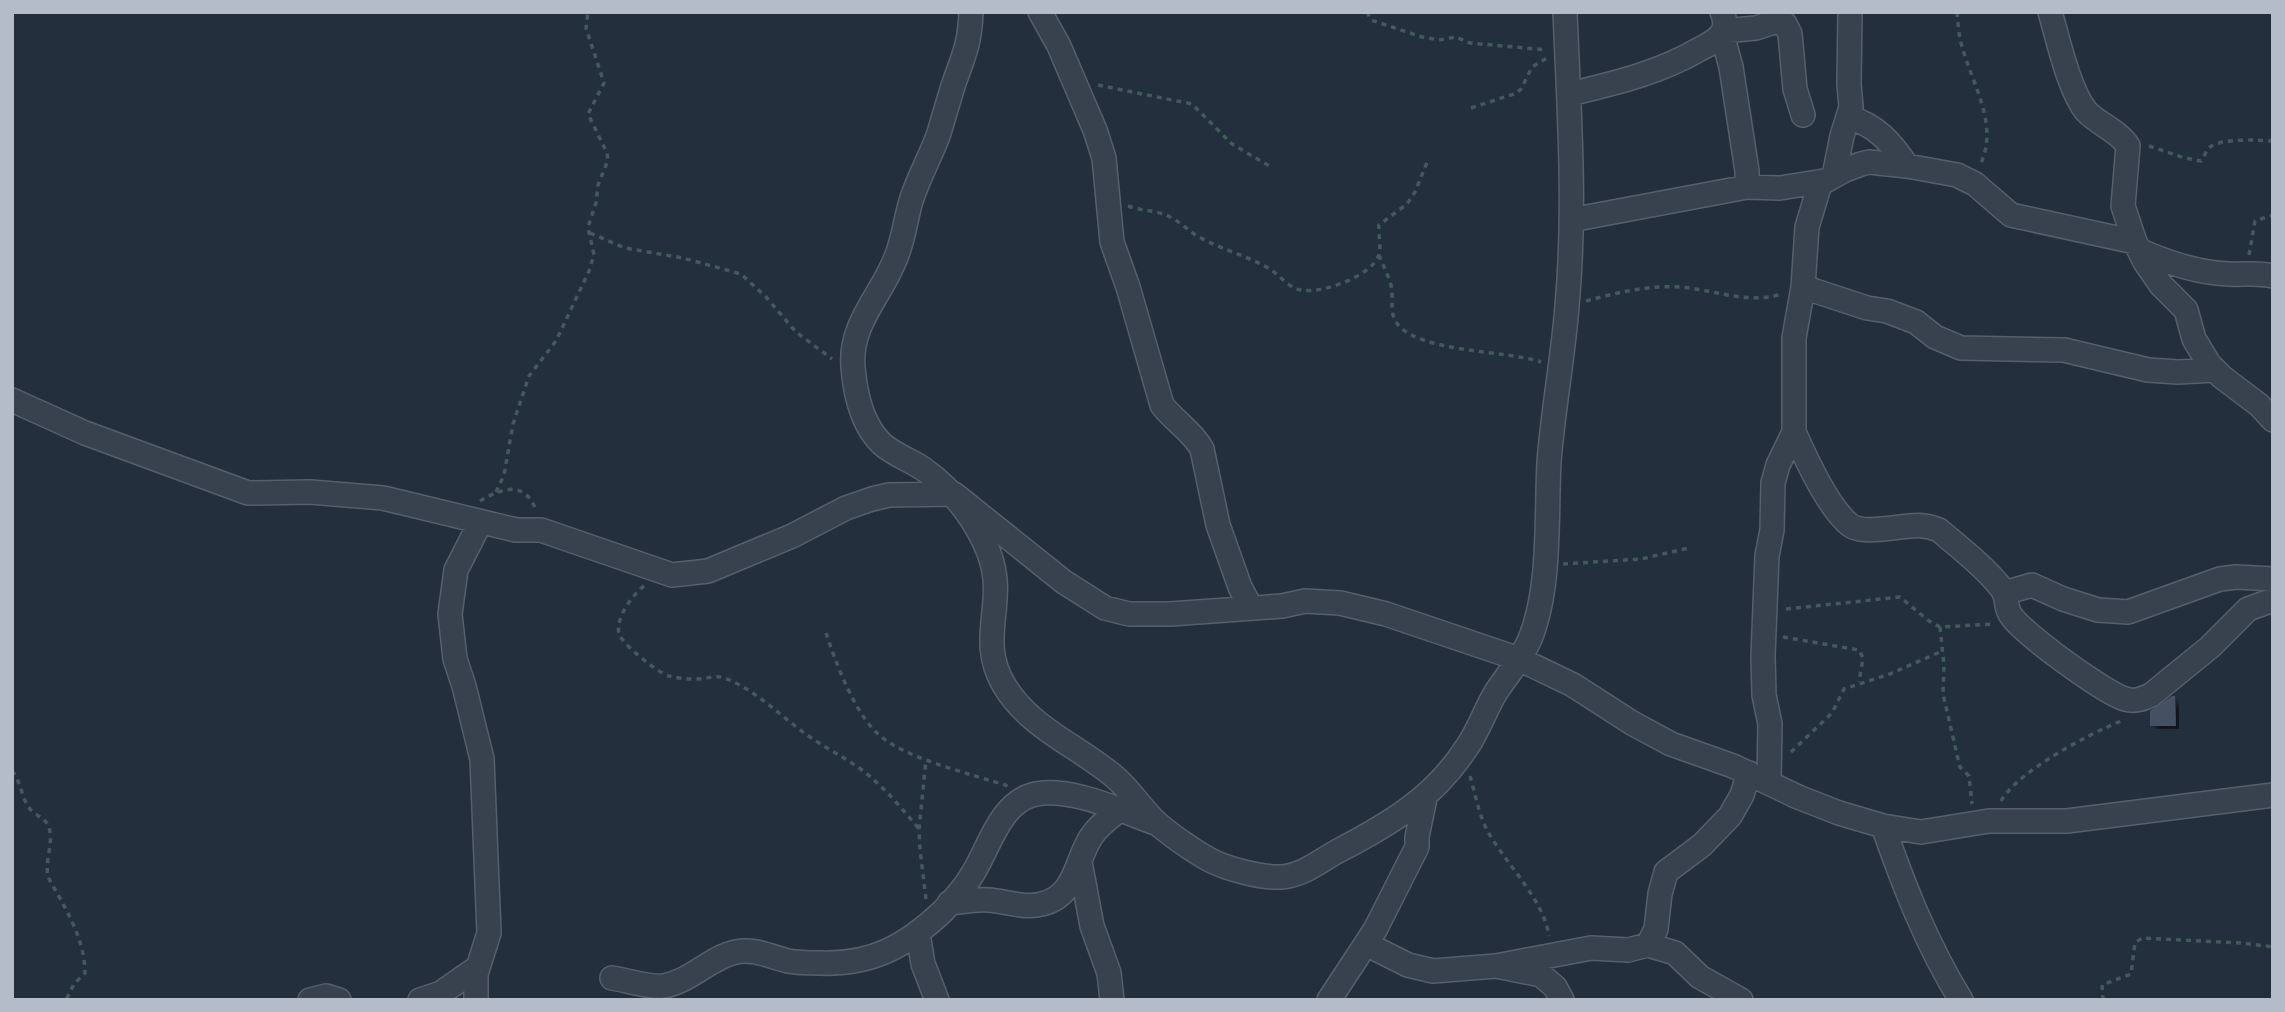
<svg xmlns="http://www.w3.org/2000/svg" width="2285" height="1012" font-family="'Golos Text',sans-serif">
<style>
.building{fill:#455162;filter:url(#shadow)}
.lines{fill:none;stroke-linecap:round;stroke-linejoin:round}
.minor-casing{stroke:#565f6c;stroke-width:26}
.path{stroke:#44595c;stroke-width:3.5;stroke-dasharray:5 5;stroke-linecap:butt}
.minor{stroke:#38414e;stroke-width:23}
</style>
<defs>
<filter id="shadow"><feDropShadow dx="6" dy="6" stdDeviation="3.5" flood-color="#0009"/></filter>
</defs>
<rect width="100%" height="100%" fill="#242f3e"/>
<path class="building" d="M2172 696H2175L2176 726H2150V711Z"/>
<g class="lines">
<defs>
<path id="minor" d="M971 12C970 43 964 55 954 83 949 99 944 116 939 133 931 156 918 178 911 201 906 218 904 235 898 252 885 292 849 322 853 367 855 392 862 425 882 444 894 455 913 461 926 471 954 491 977 522 989 553 1008 603 976 638 1004 685 1030 729 1079 746 1116 778 1132 792 1143 811 1158 824 1172 836 1195 852 1210 860 1227 869 1262 878 1281 877 1302 876 1320 861 1338 851 1390 824 1434 798 1467 747 1479 730 1485 710 1496 692 1508 674 1522 658 1530 639 1551 587 1546 518 1549 462 1553 410 1563 358 1567 306 1576 208 1569 110 1565 12
M1040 12 1059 46 1095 130 1104 158 1112 242 1128 287 1162 405C1174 421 1192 431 1202 449L1218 525 1240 587 1251 608
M2050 12C2058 39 2069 90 2086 111 2098 124 2120 132 2128 146L2123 206 2135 242 2145 262 2161 285 2186 310 2194 339 2209 364 2222 377 2259 405 2273 420
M1723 31 1756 28 1774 22 1785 24 1790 34 1795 89 1803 115
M1722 34 1731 67 1747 171V187
M1570 94C1615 83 1659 73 1700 49 1707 45 1717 41 1722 33 1726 27 1725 18 1722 12
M1848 117C1876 125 1891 142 1907 166
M1834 176 1842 136 1851 107 1849 84 1850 12
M1571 220 1747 187 1780 188 1824 181
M2139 250C2168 263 2197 273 2229 274 2244 275 2258 272 2273 276
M1803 287 1867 308 1887 311 1916 322 1935 337 1961 348 2064 350 2148 370 2178 372 2215 370
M12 400 85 433 248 493 310 492 383 498 516 530H541L672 575 708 571 792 536 846 508 872 499 889 495 954 494 1064 582 1105 608 1129 614H1170L1282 606 1305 601 1340 603 1386 614 1519 659 1573 685 1632 723 1671 744 1733 766 1798 797 1839 813 1883 826 1921 832 1989 821H2067L2273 795
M1794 432C1805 457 1829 509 1850 525 1858 531 1872 530 1882 529 1903 528 1918 521 1939 530 1960 548 1985 567 2002 589 2008 597 2005 606 2010 614 2020 632 2105 693 2125 699 2135 702 2142 699 2151 695L2210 647 2248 609 2273 600
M2004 593 2032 585 2063 599 2098 610 2128 612 2220 579 2236 577 2273 579
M1769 783 1770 724 1764 695 1763 656 1767 556 1772 530 1773 483 1778 465 1794 432V338L1803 287 1807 227 1820 184 1845 170 1861 164 1869 162 1907 166 1957 175 1975 184 2011 215 2135 242
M1883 826C1904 886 1927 945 1961 1000
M1080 862 1092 926 1109 973 1112 1000
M949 903C962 902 975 899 988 900 1006 901 1024 909 1042 904 1076 896 1075 862 1091 837 1098 826 1109 818 1119 810
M918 933 923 964 937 1000
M1366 944 1408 965 1433 971 1496 966 1541 975 1555 987 1562 1000
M1648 945 1656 929 1660 894 1666 872 1702 845 1730 816 1742 795 1749 773
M1496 966 1591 948 1628 950 1648 945 1675 953 1700 977 1741 1000
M612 978C626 980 651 988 664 986 691 981 711 957 736 952 754 948 771 957 788 961 798 963 810 963 820 963 872 965 906 946 943 911 952 901 963 890 970 878 988 852 998 805 1032 795 1067 785 1122 811 1155 823
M310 1000 326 996 339 1000
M420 1000 441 993 477 968
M476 1000V974L489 933 482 759 464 686 455 659 450 614 456 570 480 523
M1329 1000 1375 930 1417 847V837L1425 798"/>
</defs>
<use href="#minor" class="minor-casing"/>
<path class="path" d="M1367 12 1371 20 1422 37 1439 40 1456 37 1470 43 1547 50
M1957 12C1958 25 1959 38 1963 50 1974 87 1999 127 1980 165
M1098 85 1192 104 1232 144 1271 167
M1471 108 1517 93 1521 89 1532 67 1547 58
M2149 146 2185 158 2201 161C2204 157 2206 150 2210 147 2221 138 2259 140 2273 141
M1128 206C1141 211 1157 210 1170 217 1181 222 1189 232 1201 238 1223 250 1248 256 1270 269 1280 276 1289 288 1301 290 1321 294 1369 277 1378 257 1382 248 1378 235 1379 225L1407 204 1415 192 1428 160
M590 233 625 248 683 258 741 274 766 297 796 332 832 359
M1379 255C1383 265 1388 275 1391 285 1394 298 1389 311 1396 322 1416 353 1507 350 1541 362
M2249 255 2255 221 2273 215
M1586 301C1616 293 1647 285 1679 287 1713 289 1747 305 1782 294
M496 492 504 475 513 424 529 376 556 341 589 271 594 255 588 227 596 203 598 185 608 160 607 153 588 114 604 83 586 28 588 12
M480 501C502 488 524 480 536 510
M1563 564 1641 559 1689 548
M644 586C632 595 613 621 620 636 625 646 658 673 669 676 677 678 687 679 696 679 707 679 717 674 727 679 759 692 782 718 810 737 824 747 840 755 855 765 880 782 900 806 919 829
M1786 609 1900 597 1929 621 1940 627 1994 624
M1940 627 1944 666 1943 694 1958 759 1960 767 1969 776 1972 804
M826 633C836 663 854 712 878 734 905 759 972 774 1008 786
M1783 637 1859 650 1863 658 1859 682
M1791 752 1832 713 1844 689 1890 674 1942 651
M12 771C22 782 21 801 32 811 41 819 48 819 50 832 52 847 45 862 48 877 64 906 85 938 85 973L74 984 66 1000
M1470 776C1475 793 1478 811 1486 828 1504 863 1543 897 1549 936
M2001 801C2018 771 2089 734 2121 721
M926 899 920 850 919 829 926 760
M2103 1000 2102 985 2131 974 2135 943 2142 938 2242 943 2273 947"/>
<use href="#minor" class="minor"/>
</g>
<rect width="2285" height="1012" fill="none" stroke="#b4bcc9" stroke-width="28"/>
</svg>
